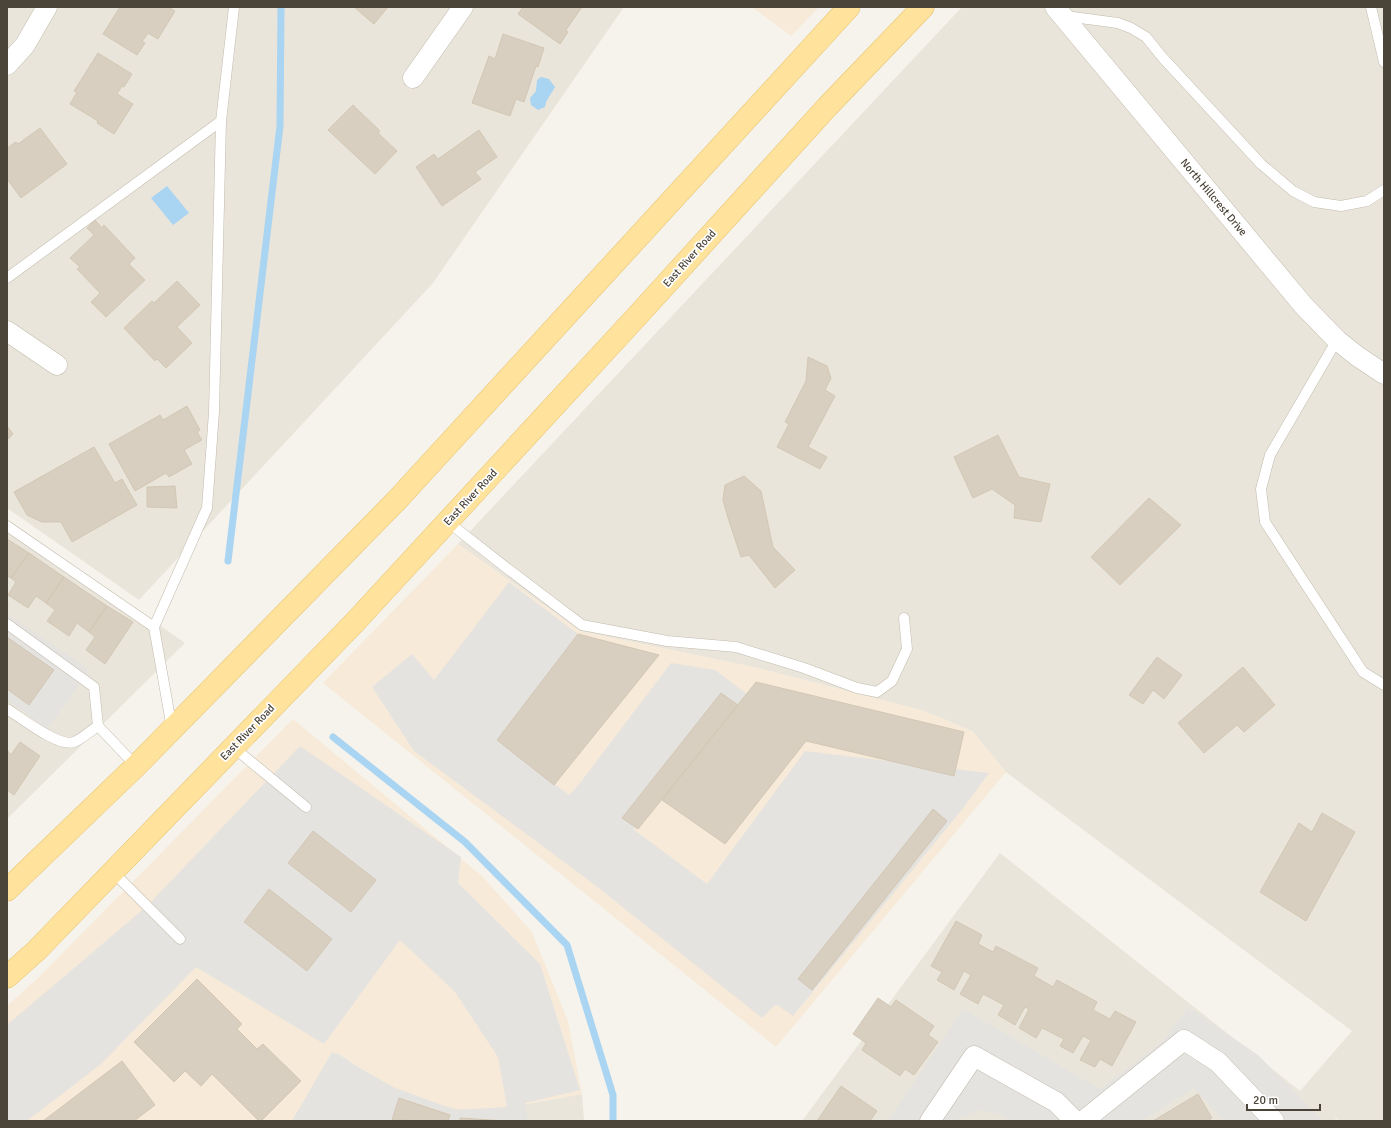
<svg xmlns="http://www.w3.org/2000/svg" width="1391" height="1128" font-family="Signika,sans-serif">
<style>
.residential{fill:#eae5da}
.commercial{fill:#f7ead8}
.parking{fill:#e5e3e0}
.water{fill:#a9d4f2}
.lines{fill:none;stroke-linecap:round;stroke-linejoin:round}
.stream{stroke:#a9d4f2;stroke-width:7}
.building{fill:#d8cfc1;stroke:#d3c7b4}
.service-casing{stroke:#c2bbae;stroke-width:11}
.minor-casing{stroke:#c2bbae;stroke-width:21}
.primary-casing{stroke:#e6c16a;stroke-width:23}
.service{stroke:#fff;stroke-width:10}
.minor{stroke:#fff;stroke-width:20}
.primary{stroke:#ffe39c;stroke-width:22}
.labels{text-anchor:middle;stroke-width:3.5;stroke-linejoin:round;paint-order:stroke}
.street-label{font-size:11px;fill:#4b4439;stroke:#fff}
</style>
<rect width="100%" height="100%" fill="#f6f3ec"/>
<path class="residential" d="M7 7H624L433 283 139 600 7 508Z
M962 7H1384V1121H1340L1333 1116 1338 1121H802L1000 853 1300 1091 1352 1031 1006 772 972 731 924 711 758 668 580 631 458 544Z
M7 519 185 643 7 819Z
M337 1052 385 1086 476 1113 582 1094 584 1121H291Z"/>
<path class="commercial" d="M752 7H819L791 36Z
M458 544 580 631 758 668 924 711 972 731 1006 772 776 1047 323 683Z
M293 719 482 876 532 932 568 1021 582 1094 476 1113 417 1100 385 1086 338 1052 291 1121H7V1006L40 976Z"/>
<path class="parking" d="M509 582 578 634 498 740 569 795 580 783 671 663 715 670 747 694 638 829 635 827 633 829 707 884 805 751 989 773 964 807 793 1016 777 1005 774 1006 762 1018 591 882 414 751 372 687 412 654 434 680Z
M7 614 90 670 47 729 7 700Z
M300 746 461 857 458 883 540 964 580 1090 525 1103 528 1121H292L332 1052 393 1087 455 1110 507 1107 498 1057 455 992 400 940 324 1044 196 967 101 1064 27 1121H7V1025L147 906Z
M1188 1007 1258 1055 1324 1121H1224L1194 1088 1141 1121H1011L999 1114 981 1110 953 1121H888L963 1009 1100 1089 1161 1043Z"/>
<path class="water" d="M541 77 549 79 555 87 546 102 545 107 538 110 531 105 530 98 536 91 537 80Z
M167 186 189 213 173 225 151 198Z"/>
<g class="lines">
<path class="stream" d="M228 561 280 126 281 7
M333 737 465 842 567 945 613 1095V1121"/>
</g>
<path class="building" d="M120 7H168L175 11 158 39 148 33 142 42 145 43 137 55 103 34Z
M354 7H388L374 24Z
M523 7H582L566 30 568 32 560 44 518 14Z
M503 34 544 48 538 67 536 66 524 102 516 99 510 116 472 103 489 56 495 59Z
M98 53 132 74 124 87 122 86 117 94 133 104 114 134 97 123 98 121 70 104 77 92 74 91Z
M353 105 380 131 378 133 397 151 375 174 328 130Z
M40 128 67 164 21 198 7 179V148L16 142 18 144Z
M479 130 497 157 475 172 481 179 442 206 416 167 434 154 438 159Z
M95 220 102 228 104 225 135 258 129 264 145 280 106 317 91 302 100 293 77 269 80 267 70 258 94 235 87 228Z
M177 281 200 305 177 327 192 343 166 368 157 359 155 361 124 328 152 301 154 303Z
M808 357 827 366 831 378 825 390 835 396 808 447 827 457 820 469 777 447 789 424 785 422 806 381Z
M187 406 200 430 197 432 202 440 184 450 192 464 169 477 166 473 135 491 109 444 160 415 163 420Z
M7 426 13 434 7 440Z
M998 435 1019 477 1050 484 1041 522 1014 518 1015 505 992 489 973 498 954 457Z
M94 447 115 483 122 479 137 505 72 542 61 522H42L27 515 14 492Z
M744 476 761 491 773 547 795 570 775 588 749 555 741 557 728 518 723 500 725 485Z
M175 486 177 508 147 507V487Z
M1149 498 1181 525 1120 585 1091 557Z
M7 539 29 553 11 578 7 576Z
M29 553 64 577 46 603 36 596 28 608 8 595 16 582 11 578Z
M64 577 107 606 89 632 77 623 69 636 47 621 55 610 46 603Z
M107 606 133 622 105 664 86 650 95 637 89 632Z
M578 634 659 655 554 785 497 740Z
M7 637 54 670 29 705 7 689Z
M1157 657 1182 675 1164 699 1153 690 1143 704 1129 695Z
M1243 667 1275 705 1244 732 1237 725 1204 753 1178 723Z
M756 682 964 732 954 776 806 741 725 844 662 800Z
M721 693 738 705 638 829 622 818Z
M20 742 40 756 14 795 7 790V750L11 755Z
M933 809 947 821 812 990 798 979Z
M1322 813 1355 832 1306 921 1260 892 1299 823 1312 832Z
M313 831 376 880 351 912 288 863Z
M269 889 332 939 307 971 244 922Z
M956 921 982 935 978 944 993 952 996 946 1038 968 1034 976 1053 987 1057 980 1097 1002 1093 1010 1110 1019 1115 1011 1136 1022 1112 1066 1100 1059 1095 1067 1080 1060 1091 1040 1083 1036 1073 1053 1060 1046 1064 1039 1042 1028 1036 1038 1019 1028 1029 1009 1025 1007 1015 1025 998 1015 1004 1005 983 994 978 1004 960 994 971 975 964 971 954 990 937 980 942 972 931 966Z
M197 979 242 1024 237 1029 257 1049 263 1044 301 1081 261 1121H259L212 1074 201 1086 185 1071 174 1082 134 1042Z
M878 998 891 1007 896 1000 934 1026 928 1035 938 1042 914 1075 905 1069 900 1076 862 1050 866 1043 853 1034Z
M122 1061 155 1105 134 1121H43Z
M841 1086 877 1111 870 1121H817Z
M1198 1094 1212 1118 1207 1121H1153Z
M399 1098 450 1115 448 1121 392 1120Z
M460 1118 506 1121H460Z"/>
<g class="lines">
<defs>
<path id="service" d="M1371 7 1384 62
M1065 16 1118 23 1131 28 1146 37 1163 58 1261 164 1293 191 1314 202 1341 206 1367 201 1384 190
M7 278 221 121
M1337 340 1270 455 1261 489 1265 522 1363 672 1384 685
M448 522 508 569 582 625 667 641 736 647 804 668 857 688 877 692 892 681 907 649 904 618
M7 526 154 627 172 729
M7 624 94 687 98 726 136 766
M154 627 207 508 214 412 221 121 234 7
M7 709C20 717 59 748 74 742 82 739 90 731 98 726
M233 747 306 807
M113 872 180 939"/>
<path id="minor" d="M1055 7 1303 305 1337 340 1357 356 1384 374
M7 65 25 45 47 7
M413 78 463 7
M7 331 57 365
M930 1121 974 1056 1056 1102 1075 1121
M1083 1121 1184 1040 1218 1062 1274 1121"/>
<path id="primary" d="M7 890 136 766 398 499 849 7
M7 977 36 951 355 622 639 314 827 107 923 7"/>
</defs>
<use href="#service" class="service-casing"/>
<use href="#minor" class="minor-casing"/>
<use href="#primary" class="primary-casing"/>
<use href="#service" class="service"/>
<use href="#minor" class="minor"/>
<use href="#primary" class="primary"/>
</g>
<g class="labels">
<g class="street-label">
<text transform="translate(1214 197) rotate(50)" y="4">North Hillcrest Drive</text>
<text transform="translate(689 258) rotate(-48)" y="4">East River Road</text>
<text transform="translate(470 497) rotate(-47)" y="4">East River Road</text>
<text transform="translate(247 732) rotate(-46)" y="4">East River Road</text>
</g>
</g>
<rect width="1391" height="1128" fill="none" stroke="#4b4439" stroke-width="16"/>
<path d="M1247 1104v6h73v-6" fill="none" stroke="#4b4439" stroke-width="2"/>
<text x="1253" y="1104" font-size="12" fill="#4b4439" stroke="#ffffff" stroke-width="3" paint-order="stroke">20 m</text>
</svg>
